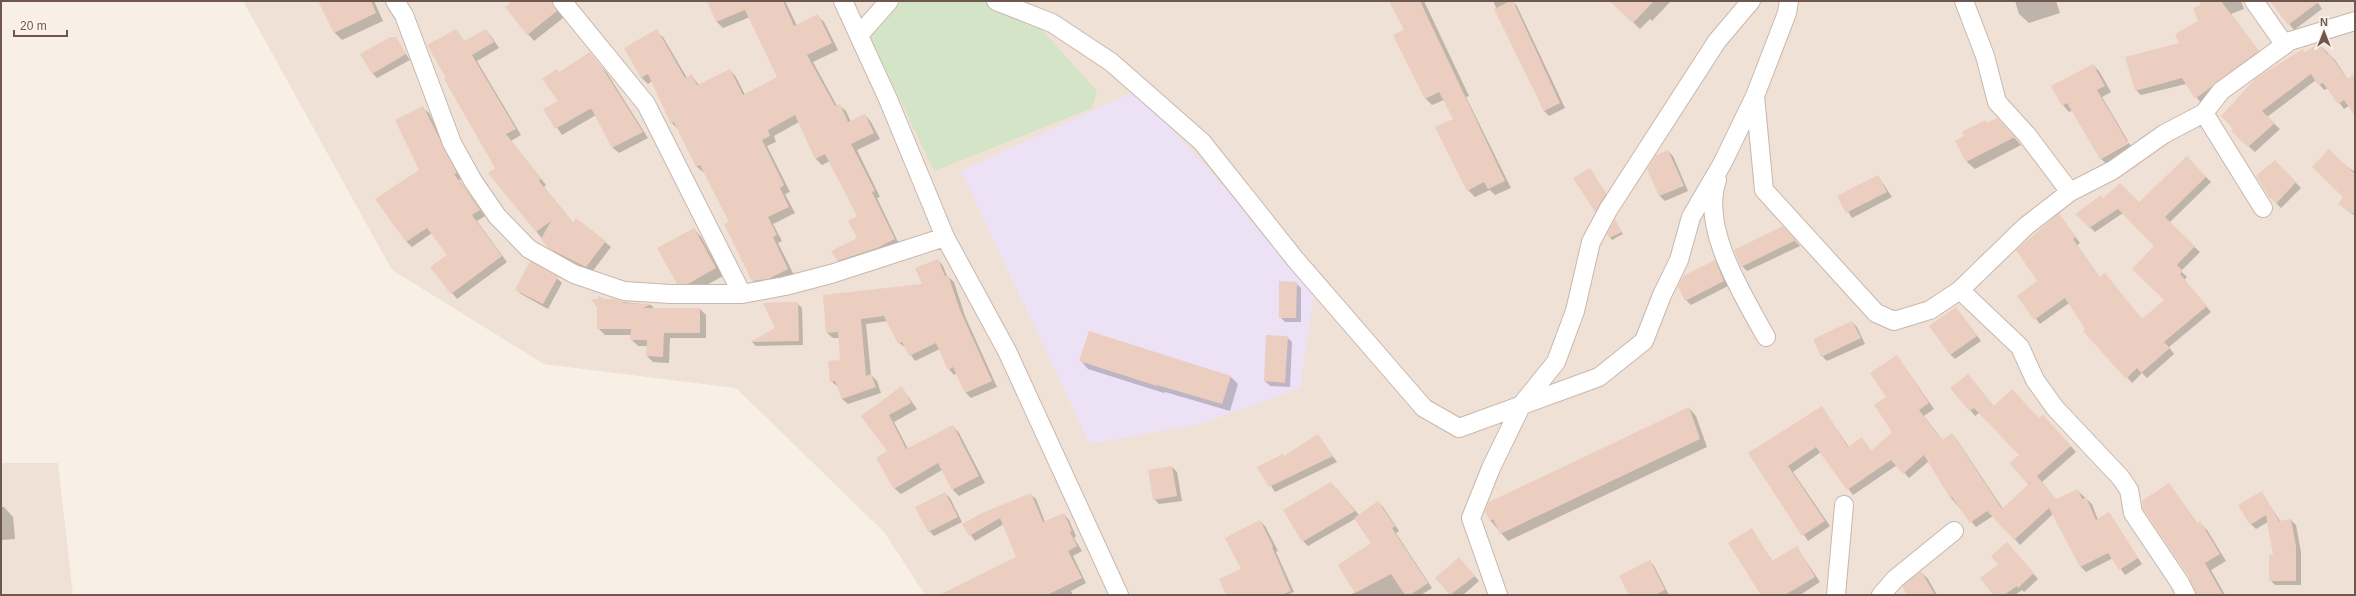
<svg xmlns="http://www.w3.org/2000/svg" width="2356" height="596" font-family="Helvetica,sans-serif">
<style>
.residential{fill:#efe1d5}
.education{fill:#ede2f5}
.green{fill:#d4e4c6}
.shadow{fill:#0003}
.building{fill:#ebcec0}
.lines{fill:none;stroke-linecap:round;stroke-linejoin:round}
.minor-casing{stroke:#c8b7ad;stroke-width:20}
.minor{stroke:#fff;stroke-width:18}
</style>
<rect width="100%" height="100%" fill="#f9f0e5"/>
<path class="residential" d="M243 1H2355V595H925L884 532 736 388 544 364 392 270Z
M1 463H58L73 595H1Z"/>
<path class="education" d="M1137 90 1315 289 1300 388 1201 424 1090 444 961 171Z"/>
<path class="green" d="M902 1H1016L1097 91 1092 108 934 171 869 34Z"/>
<path class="shadow" d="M324 1H374L383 21 342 40 334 32Z
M510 1H562L558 10 563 18 534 41 528 34Z
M711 1H785L797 26 818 16 824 22 838 50 813 62 837 106 839 105 846 111 851 122 865 115 871 122 880 139 857 150 880 197 877 198 900 246 844 267 838 261 858 239V217L830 161 822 165 816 159 799 122 774 136 776 142 767 146 790 192 785 194 795 213 773 224 782 241 778 243 794 275 759 287 753 281 730 222 704 172H703L696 166 678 129 672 123 652 81 648 84 641 77 656 31 663 37 687 78 692 76 699 85 730 70 736 77 745 95 778 77 750 17 723 28 717 22 708 2Z
M1390 1H1424L1469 96 1466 97 1511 188 1495 195 1490 190 1475 197 1468 190 1454 119 1444 100 1432 105 1426 99 1406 30Z
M1493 1H1512L1517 6 1565 108 1549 116 1544 111Z
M1611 1H1671L1652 21 1650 19 1640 29Z
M2015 1H2056L2060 13 2029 23 2019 14Z
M2200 1H2241L2244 9 2231 14 2263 57 2201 103 2186 84 2141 95 2136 90 2200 22 2203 5Z
M2271 1H2317L2322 9 2294 30Z
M456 30 465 42 486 30 491 36 499 48 477 61 521 135 511 141 546 185 544 187 574 224 605 242 611 247 592 272 555 253 549 247 536 231 496 168 448 78Z
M395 38 410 60 377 78 372 73Z
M2319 44 2335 60 2348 80 2355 76V115L2349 106 2344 109 2328 88 2324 90 2316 80 2267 117 2280 129 2255 152 2238 137 2306 53Z
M590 54 607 73 648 138 619 153 613 148 596 115 562 135 545 109 559 101V73Z
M2093 65 2099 71 2111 92 2102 97 2128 141 2101 157 2073 110 2069 112 2063 105Z
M423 108 429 113 462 179 459 180 485 216 477 221 507 262 457 299 432 267 448 255 432 233 412 247 406 241 420 171Z
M1988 124 2004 126 2021 145 1975 169 1967 162 1957 142Z
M2129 143 2133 149 2107 164 2101 159Z
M1668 151 1673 156 1688 191 1665 201 1660 196 1648 169Z
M2187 158 2211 182 2169 223 2200 252 2181 271 2187 277 2184 280 2211 312 2169 347 2174 354 2147 378 2142 373 2132 383 2087 329 2069 303 2040 324 2018 296 2038 281 2059 215 2080 243 2077 245 2100 278 2143 320 2166 300 2155 246 2123 213 2095 232 2076 214 2104 199 2139 204Z
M2275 161 2301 188 2281 208 2268 195Z
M2346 166 2355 172V216L2339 204 2344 197Z
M1590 169 1610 200 1600 216 1574 179Z
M1878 176 1892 197 1852 218 1839 197Z
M1615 221 1623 234 1612 240 1608 234Z
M694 229 701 237 723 276 696 291H685L678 283Z
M1787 232 1800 246 1747 271 1742 266Z
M938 260 943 266 947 276 954 282 965 316 997 387 971 398 966 393 957 373 954 375 949 369 940 349 915 361 906 348 899 343 888 321 866 324 871 375 877 381 881 393 848 404 842 399 838 387 831 381 841 361 839 338H833L827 333 923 285Z
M1715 261 1720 266 1728 286 1691 305 1686 300Z
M557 278 562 283 548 309 521 294 516 289Z
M1296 283 1301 288V322H1285L1280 317Z
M605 300 651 305 655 309H700L706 315V338H670L669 363 653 362 647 356 648 346H638L631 339V335H605L598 328Z
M797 303 802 308 803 345 756 346 752 342 777 329Z
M1956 308 1981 341 1955 359 1950 354Z
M1852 322 1857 327 1865 344 1827 361 1822 356Z
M1287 337 1292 342 1290 387 1270 386 1265 381Z
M1897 356 1934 409 1924 416 1943 441 1952 434 1957 440 2003 509 2029 485 2011 463 2020 455 1980 412 1975 416 1952 388 1968 375 1994 407 2048 421 2076 452 2042 482 2056 500 2078 491 2092 504 2098 520 2109 513 2142 564 2125 575 2113 558 2086 572 2081 567 2053 514 2020 545 1993 516 1976 527 1951 498 1929 461 1909 478 1897 465 1853 495 1821 452 1793 472 1830 526 1808 541 1749 454 1822 408 1849 447 1862 439 1872 452 1894 433 1888 398Z
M1081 361 1230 376 1238 384 1230 411 1165 392 1164 393 1088 369Z
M901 387 917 409 894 422 908 449 953 426 959 433 985 483 959 496 953 490 942 470 901 494 894 488 889 452 862 417Z
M1689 408 1696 416 1707 447 1508 541 1490 520Z
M1318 436 1337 462 1275 492 1259 467 1284 457Z
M1172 467 1177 472 1182 501 1159 504 1154 499Z
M2169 484 2198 524 2200 523 2207 530 2226 561 2211 570 2225 595H2197Z
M1336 488 1359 515 1378 502 1383 507 1399 531 1396 533 1432 588 1421 595H1350L1356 592 1339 566 1372 544 1355 519 1308 546 1303 541Z
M945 493 950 498 962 522 934 536 929 531Z
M2261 493 2281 522 2291 520 2296 525 2301 552V585H2275L2270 580 2274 556 2268 522 2256 529 2251 524Z
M1030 494 1036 499 1045 522 1064 514 1069 520 1076 536 1074 538 1082 551 1073 556 1086 583 1071 591 1073 595H953L1018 558 1004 524 975 541 964 525Z
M1 507H4L13 517 15 539 1 540Z
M1260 521 1265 526 1278 551 1276 552 1294 592 1286 595H1227L1242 570Z
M1751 530 1773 562 1797 548 1820 582 1800 595H1762Z
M2012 549 2038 579 2024 592 2022 590 2015 595H1994L2000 565Z
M1650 561 1654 566 1669 595H1630Z
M1464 564 1479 581 1463 595H1452L1437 578Z
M1921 572 1928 579 1937 595H1909Z"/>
<path class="building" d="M318 1H371L376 13 334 33Z
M512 1H552L557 11 527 35 505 7Z
M707 1H783L794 26 818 14 832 43 807 55 835 106 840 104 848 122 865 114 874 133 851 144 875 191 872 192 895 239 877 248 837 261 831 251 857 238 848 221 857 216 825 154 815 159 795 115 768 130 770 136 762 140 784 185 780 188 789 207 768 217 777 235 773 237 788 269 768 279 752 281 724 224 729 222 700 165 696 167 674 122 671 124 648 74 641 78 624 48 657 29 685 78 692 74 697 85 730 69 743 95 777 77 745 10 716 22Z
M1389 1H1420L1505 181 1488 189 1484 182 1467 191 1435 127 1453 119 1439 92 1425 99 1393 35 1404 30Z
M1510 1H1513L1560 103 1544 111 1494 9Z
M1609 1H1654L1633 23Z
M2199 1H2221L2259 51 2195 99 2182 78 2135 91 2125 57 2179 43 2175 34 2198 21 2193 8 2201 5Z
M2270 1H2320L2288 25Z
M456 29 464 41 486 29 494 42 472 55 516 129 506 134 541 179 539 181 573 223 576 218 606 241 586 267 548 248 541 239 551 221 536 232 488 173 495 168 444 79 446 78 427 45Z
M390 37H396L406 54 372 74 360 54Z
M2319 43 2327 54 2329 53 2347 79 2355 74V116L2344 100 2338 104 2323 83 2318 85 2311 74 2262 111 2275 123 2248 147 2231 131 2233 129 2221 116 2256 78 2303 49 2305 52Z
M590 52 601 66 643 132 612 148 592 110 590 109 555 129 543 109 558 101 542 79 557 69 559 72Z
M2093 64 2105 86 2097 90 2128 143 2100 159 2067 103 2062 106 2051 86Z
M423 106 457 173 454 174 480 210 472 215 502 256 451 294 430 267 447 255 427 228 406 242 375 199 419 170 395 120Z
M1997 118 2015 137 1966 162 1955 141 1964 136 1962 132 1985 120 1987 123Z
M2329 149 2355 174V215L2338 204 2343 197 2312 167Z
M1668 150 1684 186 1659 196 1647 169 1656 155Z
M2187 156 2206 177 2165 217 2195 246 2177 265 2183 271 2180 274 2207 306 2164 342 2170 348 2141 373 2137 368 2126 379 2083 331 2085 329 2065 298 2034 320 2017 296 2037 281 2016 250 2059 213 2076 237 2073 239 2099 277 2105 273 2142 319 2164 300 2132 269 2154 246 2118 209 2089 228 2075 214 2101 195 2103 198 2120 183 2139 202Z
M2275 160 2296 182 2276 204 2268 195 2256 176Z
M1590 168 1606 194 1595 212 1573 178Z
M1878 175 1887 192 1846 213 1837 196Z
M1615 219 1622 232 1609 238 1607 234Z
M1783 226 1796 240 1741 267 1734 250Z
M694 228 716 268 688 284H677L657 248Z
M938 259 945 276 948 275 960 310 992 381 965 393 953 367 948 370 936 343 909 356 902 342 898 344 884 316 861 319 866 376 871 374 876 387 842 399 835 381 830 382 828 361 840 360 838 332 826 333 823 295 922 284 915 268Z
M1715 260 1724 281 1685 301 1678 286 1683 276Z
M530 261 558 277 543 304 515 290Z
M1279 281 1297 282 1296 318H1279Z
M598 296 605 299H616L624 303 651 304 643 308H700V333H664L663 357 646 356 647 340H630L631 329H597V308L591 299H598Z
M798 302 799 341 750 342 775 328 763 303Z
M1956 307 1977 336 1950 355 1929 326Z
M1852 321 1861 338 1821 357 1813 339Z
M1089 331 1231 376 1222 404 1157 385V386L1079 361Z
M1266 335 1288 336 1285 383 1264 381Z
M1897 355 1929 403 1919 410 1942 440 1952 433 2002 509 2032 481 2028 484 2009 463 2019 455 1974 408 1969 411 1950 388 1968 374 1994 406 2012 389 2039 418 2043 415 2071 446 2037 476 2056 499 2078 489 2082 499 2086 497 2096 520 2109 512 2138 558 2119 570 2108 553 2080 567 2049 508 2014 540 1987 511 1970 523 1952 497 1950 498 1924 455 1903 474 1891 460 1847 490 1816 447 1788 466 1825 521 1802 536 1748 453 1822 406 1848 447 1862 437 1871 451 1892 432 1874 405 1886 397 1870 373Z
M902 386 911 403 889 415 906 449 953 425 979 476 952 490 938 463 894 489 876 458 887 451 861 416Z
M1689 407 1700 439 1500 534 1493 519 1490 521 1485 511 1489 502Z
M1318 434 1333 456 1269 487 1257 467 1283 454 1284 456Z
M1172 466 1177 496 1153 500 1148 470Z
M1331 482 1355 511 1302 542 1283 510Z
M2169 483 2197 523 2200 521 2220 554 2205 563 2223 595H2196L2189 577 2143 509 2142 501Z
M2262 491 2279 521 2291 519 2296 546V581H2269V555H2273L2266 515 2250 525 2238 505Z
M945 492 958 517 928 532 915 507Z
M1031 493 1043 522 1064 513 1072 531 1070 532 1077 546 1068 551 1082 578 1047 595H939L1016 557 1000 518 969 536 962 524 980 514Z
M1378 501 1395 526 1392 528 1428 583 1410 595H1405L1391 574 1355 593 1338 565 1371 543 1354 518Z
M1260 520 1273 546 1272 547 1291 591 1281 595H1226L1219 579 1241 569 1225 538Z
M1752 528 1772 561 1797 546 1815 577 1785 595H1761L1728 543Z
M2007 542 2034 573 2018 588 2017 586 2004 595H1993L1980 578 1998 565 1991 556Z
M1459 557 1475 576 1450 595 1435 578Z
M1650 560 1665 590 1655 595H1629L1619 576Z
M1921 571 1935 595H1907L1902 586Z"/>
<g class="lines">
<defs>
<path id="minor" d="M395 1 404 15 452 143 473 181 497 216 529 249 574 274 624 291 671 294H742L785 286 831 274 945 237
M562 1 646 104 742 294
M843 1 888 99 945 237 1007 351 1119 595
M996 1 1052 23 1111 62 1202 142 1295 259 1424 408 1459 428 1599 377 1644 341 1662 295 1679 260 1691 217 1722 164 1755 96 1787 13 1789 1
M1964 1 1985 56 1997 102 2027 135 2070 192
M2254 1 2285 45
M859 35 889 1
M1755 96 1764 190 1876 313 1894 321 1930 310 1960 290 2026 226 2070 192 2113 170 2164 134 2204 113 2221 91 2290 41 2355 21
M2204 113 2263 208
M1717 180C1700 228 1743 295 1766 337
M1960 290 2020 347 2035 380 2055 408 2121 478 2129 490 2133 513 2180 583 2186 595
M1498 595 1471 518 1491 468 1522 404 1556 362 1575 311 1591 242 1608 210 1717 41 1751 1
M1836 595 1844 505
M1881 595 1895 579 1954 531"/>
</defs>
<use href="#minor" class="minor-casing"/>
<use href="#minor" class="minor"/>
</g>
<rect width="2356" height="596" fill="none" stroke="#6e574e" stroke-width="4"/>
<g transform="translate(2324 32)" stroke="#fcf4eb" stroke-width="3" paint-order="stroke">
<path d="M0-3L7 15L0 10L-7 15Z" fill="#6e574e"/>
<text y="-6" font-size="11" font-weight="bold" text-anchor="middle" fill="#6e574e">N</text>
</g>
<path d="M14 30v6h53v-6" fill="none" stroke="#6e574e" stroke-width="2"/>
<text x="20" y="30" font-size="12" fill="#6e574e" stroke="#fcf4eb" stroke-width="3" paint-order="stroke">20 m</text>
</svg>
